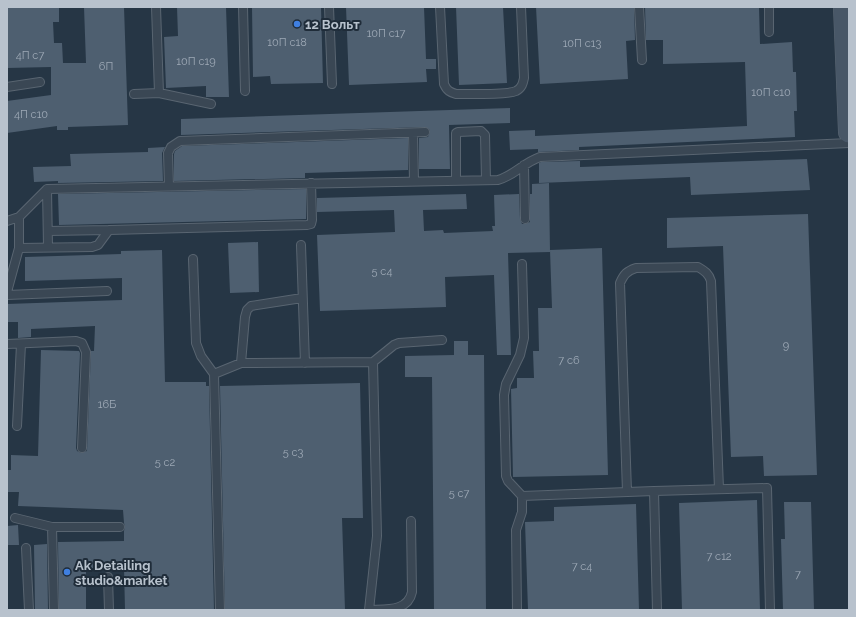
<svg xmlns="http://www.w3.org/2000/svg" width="856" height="617" font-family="Raleway,sans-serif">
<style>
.building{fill:#4e5f70}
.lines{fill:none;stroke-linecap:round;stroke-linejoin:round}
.service-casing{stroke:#596571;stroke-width:10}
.secondary-casing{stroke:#596571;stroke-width:22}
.service{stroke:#3a4754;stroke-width:8}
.secondary{stroke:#485767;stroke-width:21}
.shop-dot{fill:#3f7fe0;stroke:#1f2c39;stroke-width:1.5}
.labels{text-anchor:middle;stroke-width:4;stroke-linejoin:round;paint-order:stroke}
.number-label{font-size:11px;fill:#9ea9b6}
.poi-label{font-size:13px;font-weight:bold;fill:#b8c2cd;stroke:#1f2c39;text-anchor:start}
</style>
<rect width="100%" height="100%" fill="#263645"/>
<path class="building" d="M7 7H59V22H53L54 43H62L63 63H86L84 7H124L128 125 68 127V130H57V126L7 133V101L51 95V67L7 68Z
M177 7H226L229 97H206V86L166 88 164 37 178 36Z
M252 7H321L323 83 271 84 270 76 253 77Z
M346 7H424L426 59H436V69H426L427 82 349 85Z
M456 7H503L507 83 459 85Z
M536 7H634L635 40 626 41 628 79 540 84Z
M645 7H759L760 44 792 42 793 72H796L797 111H794L795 137 579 147V150L538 152V149L510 150 509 131 535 130V136L747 126 745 62 663 64V40H646Z
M510 108V123L449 125 450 169H419V138L428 137 430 132 429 129 425 127 181 135V119Z
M408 138V170L305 173V178L174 181V154L175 151 182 146Z
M165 147 162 153 163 181 58 183V181L34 182 33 167 71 166 70 154 148 152V148Z
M807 159 810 190 691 195 690 177 539 183V163L541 162 580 161V167Z
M549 183 550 252 508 253 511 355H497L494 275 445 277 446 307 320 311 317 235 395 232 394 210 317 212V198L466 194 467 209 423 210 424 231 443 230 444 233 493 231 492 226H495L494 195 519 194 520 219 522 224H525L530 222V194H532V184Z
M306 189V219L59 225 58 194Z
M808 214 817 475 764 476 763 456 731 457 723 246 667 248V218Z
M258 242 259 292 230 293 228 243Z
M602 248 608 475 513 477 511 389 517 388V378H534L533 351H539L538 308H552L550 250Z
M162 250 165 382H206V386H209L214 610H125L124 568H86V610H59L58 542 124 541V531L125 527 124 523 123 510 18 506 19 492H7V479L8 470H11V455L38 456 41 350 79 351 80 353 76 448 77 451 81 453 87 451 91 351H94L95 326 31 329V337L18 338V322H7V304L122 300V278L25 281V257L121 254V251Z
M454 341H468V355H484L486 610H434L432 377H405V356L454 355Z
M360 383 363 518H342L345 610H225L220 386Z
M757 500 760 610H682L679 503Z
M784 502H811L814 610H783L781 539H785Z
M636 504 639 610H528L525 522 554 521V507Z
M18 525 19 545H7V526Z
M47 544 48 610H35L34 545Z"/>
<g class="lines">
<defs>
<path id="service" d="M156 7 159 93 211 104
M243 7 245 91
M329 7 332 84
M440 7 444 84C447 91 450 92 456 94 469 94 507 95 516 91 522 88 523 83 524 78L521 7
M639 7 642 60
M769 7V32
M7 87 40 82
M134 94 159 93
M413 133 414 181
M524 165 525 219
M456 180V133L458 132 481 131 485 135 486 180
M169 186 168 153 171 147 180 141 425 132
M47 189 48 247
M7 221 19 217 47 189 498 180C515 175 523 163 540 157L849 143
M48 231 109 230
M301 245 305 363
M19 248 92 247 98 245 109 230 307 225 311 224 312 220 311 183
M193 259 196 343 201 356 214 374 220 610
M7 292 19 248V217
M7 295 107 291
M7 344 76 341 82 343 86 352 82 448
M241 363 245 317 247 310 251 306 302 298
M214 374 241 363 373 362 394 345 399 343 442 340
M17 426 21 344
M627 492 620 283C624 274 627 271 636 268L698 267C705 271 709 274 711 281L719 489
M522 496 508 481 506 476 504 395 506 384 520 355 524 338 522 264
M15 518 52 527
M26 548 29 610
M108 577 109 610
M54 610 52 527H120
M369 610 377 536 373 362
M369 610C385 609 408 612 412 592L411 521
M517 610 516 530 522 512V496L654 491
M657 610 654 491 767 488 770 610"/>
<path id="secondary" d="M844 7 849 132"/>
</defs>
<use href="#service" class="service-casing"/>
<use href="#secondary" class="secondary-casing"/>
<use href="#service" class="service"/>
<use href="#secondary" class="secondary"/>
</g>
<g class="shop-dot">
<circle cx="297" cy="24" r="4"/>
<circle cx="67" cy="572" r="4"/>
</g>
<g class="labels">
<g class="number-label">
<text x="386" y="37">10П с17</text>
<text x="287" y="46">10П с18</text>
<text x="582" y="47">10П с13</text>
<text x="30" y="59">4П с7</text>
<text x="196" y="65">10П с19</text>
<text x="106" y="70">6П</text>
<text x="771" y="96">10П с10</text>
<text x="31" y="118">4П с10</text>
<text x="382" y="275">5 с4</text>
<text x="786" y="349">9</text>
<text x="569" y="364">7 с6</text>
<text x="107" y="408">16Б</text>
<text x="293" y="456">5 с3</text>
<text x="165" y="466">5 с2</text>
<text x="459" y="497">5 с7</text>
<text x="719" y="560">7 с12</text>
<text x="582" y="570">7 с4</text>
<text x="798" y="578">7</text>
</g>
<g class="poi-label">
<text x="305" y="29">12 Вольт</text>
<text x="75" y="570">Ak Detailing<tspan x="75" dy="15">studio&amp;market</tspan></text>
</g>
</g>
<rect width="856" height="617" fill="none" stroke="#b8c2cd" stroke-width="16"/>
</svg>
